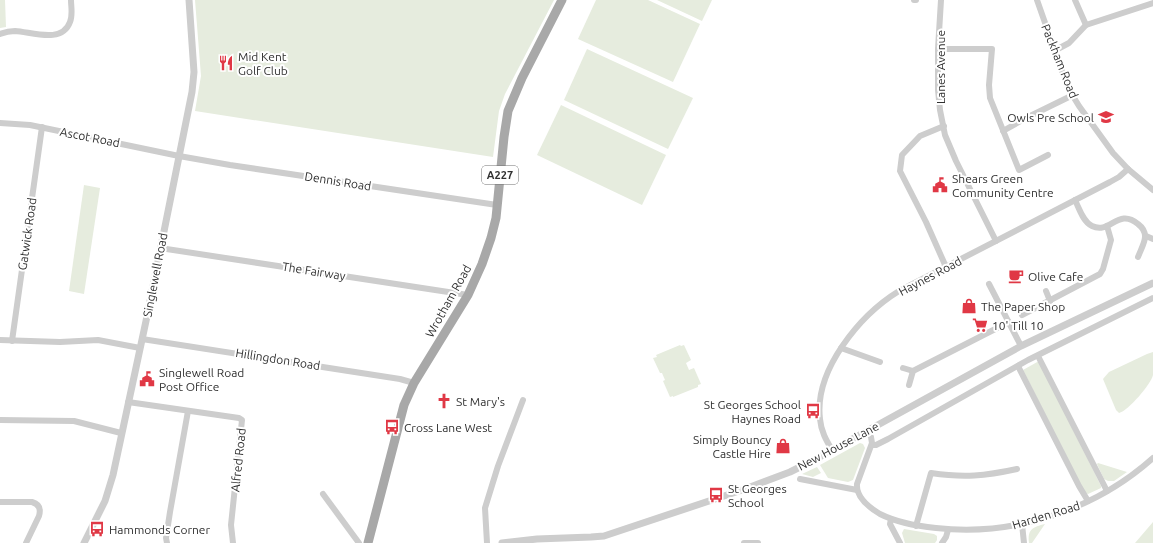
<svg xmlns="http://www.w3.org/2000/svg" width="1153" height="543" viewBox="0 0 1153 543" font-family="Ubuntu,sans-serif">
<rect width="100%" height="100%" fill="#fff"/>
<g fill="#e6ecde">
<polygon points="0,0 5,0 6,27 0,28"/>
<polygon points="195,0 554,0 505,94 499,111 493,157 195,111 201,76"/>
<polygon points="596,0 648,0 700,24 673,82 578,39"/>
<polygon points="657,0 712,0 702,21"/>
<polygon points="587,49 693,98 668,149 564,100"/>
<polygon points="561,105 666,155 642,205 537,155"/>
<polygon points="84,185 100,188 84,294 69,291"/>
<polygon points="680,345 681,346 684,345 691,360 686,363 689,370 694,368 701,384 698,385 698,387 673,397 673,396 670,397 663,381 665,380 662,373 660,373 653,358 657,357 656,355"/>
<path d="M 1153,352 C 1153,360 1153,368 1153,375 C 1151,384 1128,411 1119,413 L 1116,410 L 1103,379 L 1109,372 L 1147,354 Z"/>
<polygon points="1039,361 1101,486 1101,488 1088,494 1085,493 1023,370"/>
<polygon points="860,443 863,444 865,448 853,480 848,482 828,478 820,465"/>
<polygon points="1097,464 1098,463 1127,472 1114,481 1108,481 1104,479"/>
<polygon points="817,467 821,473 813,477 802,474"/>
<polygon points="1153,522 1153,543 1135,543"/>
<path d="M 1045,524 L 1032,543 L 1029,543 C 1027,529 1033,527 1045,524 Z"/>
<polygon points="904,529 934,534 937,536 937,540 935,543 905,543 902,533"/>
</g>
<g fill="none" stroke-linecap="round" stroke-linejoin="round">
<g stroke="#cdcdcd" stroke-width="6">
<polyline points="914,0 916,0"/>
<polyline points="941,0 938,49 938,90 940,110 945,135 956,161 996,241"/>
<polyline points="1037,0 1062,71 1068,88 1079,106 1113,153 1128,169 1153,190"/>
<polyline points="1075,0 1086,25"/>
<path d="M 0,34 C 5,32 10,31 15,31 C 32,32 62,44 70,22 C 73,15 71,7 71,0"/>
<polyline points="938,49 992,49 989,85 990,98 1019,170 1048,155"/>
<polyline points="1054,51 1069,43 1086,25 1153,3"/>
<polyline points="0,123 30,125 179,156 230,165 497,205"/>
<polyline points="944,126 920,136 902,155 900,171 926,222 946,267"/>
<polyline points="1003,131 1026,118 1073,95"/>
<path d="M 1075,200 C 1079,208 1083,222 1092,226 C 1110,235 1118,207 1138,224 C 1151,234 1143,244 1138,257"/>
<polyline points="1146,236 1153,239"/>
<polyline points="160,248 468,295"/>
<polyline points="989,284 1021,346"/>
<polyline points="1046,291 1050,301"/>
<polyline points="1022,315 1100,274 1103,269 1111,240 1107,226"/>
<polyline points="142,339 400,379 414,383"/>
<polyline points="0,340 60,342 98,340 140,348"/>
<polyline points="12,341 42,127"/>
<polyline points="841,348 880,362"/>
<polyline points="1038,356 1107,491"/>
<polyline points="1018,366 1079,486 1088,501"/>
<polyline points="903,368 913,371"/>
<polyline points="909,385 913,371 1009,322"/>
<polyline points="128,402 239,418 242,420 231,525 233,543"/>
<polyline points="0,420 74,421 121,433"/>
<path d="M 867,431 L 871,437 L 872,443 L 857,484 C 856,497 870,508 880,514 C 898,523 916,526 936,528 C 1013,537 1095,510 1153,458"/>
<polyline points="872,445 876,445 888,439 1028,360 1153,298"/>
<path d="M 832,450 C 826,440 821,431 820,419 C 814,370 860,315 899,291 L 1110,182 L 1119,177 L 1128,169"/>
<polyline points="800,479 857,490"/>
<polyline points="323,494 359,543"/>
<path d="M 0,502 L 32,502 C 39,504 41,509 39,516 L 26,543"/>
<polyline points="891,519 890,524 900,543"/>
<polyline points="1022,524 1024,543"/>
<path d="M 916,526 L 931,473 C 964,478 985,476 1017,469"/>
<polyline points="167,543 166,538 170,512 188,411"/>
<polyline points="487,543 485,508 498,466 523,400"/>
<polyline points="744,543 758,543"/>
<polyline points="942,543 946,537 948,530"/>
</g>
<g stroke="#cdcdcd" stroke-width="7">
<polyline points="84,543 105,501 113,475 146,321 192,92 194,72 189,0"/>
<polyline points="502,543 537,539 591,537 604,536 745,489 790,472 816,459 1021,346 1153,283"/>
</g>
<polyline stroke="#a8a8a8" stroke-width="9" points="368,543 404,405 414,383 468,295 482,264 491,238 496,218 504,137 508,111 522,78 562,0"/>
</g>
<defs>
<g id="restaurant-bare" transform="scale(1.2)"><path d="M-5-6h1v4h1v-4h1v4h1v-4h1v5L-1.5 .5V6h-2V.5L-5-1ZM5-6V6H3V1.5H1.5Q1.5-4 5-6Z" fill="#e03845" stroke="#fff" stroke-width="2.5" paint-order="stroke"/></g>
<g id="school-bare" transform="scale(1.2)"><path d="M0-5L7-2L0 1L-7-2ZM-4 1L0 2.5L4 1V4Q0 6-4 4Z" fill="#e03845" stroke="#fff" stroke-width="2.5" paint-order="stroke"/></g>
<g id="civic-bare" transform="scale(1.2)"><path d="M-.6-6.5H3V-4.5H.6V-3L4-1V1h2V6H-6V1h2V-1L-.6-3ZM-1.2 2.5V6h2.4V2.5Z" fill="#e03845" stroke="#fff" stroke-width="2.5" paint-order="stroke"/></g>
<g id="cafe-bare" transform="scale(1.2)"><path d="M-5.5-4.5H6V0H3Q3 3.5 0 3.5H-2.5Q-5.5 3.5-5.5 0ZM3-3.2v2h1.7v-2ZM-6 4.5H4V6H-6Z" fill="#e03845" stroke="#fff" stroke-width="2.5" paint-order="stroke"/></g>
<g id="shop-bare" transform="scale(1.2)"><path d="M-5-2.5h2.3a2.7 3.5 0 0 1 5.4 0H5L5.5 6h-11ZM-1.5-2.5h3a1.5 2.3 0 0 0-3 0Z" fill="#e03845" stroke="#fff" stroke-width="2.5" paint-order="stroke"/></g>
<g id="supermarket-bare" transform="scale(1.2)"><path d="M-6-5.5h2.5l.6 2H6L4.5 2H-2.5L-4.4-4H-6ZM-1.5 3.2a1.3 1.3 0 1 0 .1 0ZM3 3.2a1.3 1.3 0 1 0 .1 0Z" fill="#e03845" stroke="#fff" stroke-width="2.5" paint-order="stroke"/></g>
<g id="church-bare" transform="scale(1.2)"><path d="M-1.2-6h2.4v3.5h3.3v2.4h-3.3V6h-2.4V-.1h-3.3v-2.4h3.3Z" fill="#e03845" stroke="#fff" stroke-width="2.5" paint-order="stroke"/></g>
<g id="bus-bare" transform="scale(1.2)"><path d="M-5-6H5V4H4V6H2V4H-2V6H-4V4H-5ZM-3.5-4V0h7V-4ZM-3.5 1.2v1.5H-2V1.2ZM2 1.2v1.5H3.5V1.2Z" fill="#e03845" stroke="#fff" stroke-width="2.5" paint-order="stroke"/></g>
</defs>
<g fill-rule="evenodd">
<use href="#restaurant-bare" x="226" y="63"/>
<use href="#school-bare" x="1106" y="117"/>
<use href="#civic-bare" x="940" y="185"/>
<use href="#cafe-bare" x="1016" y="276"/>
<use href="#shop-bare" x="969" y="306"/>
<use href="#supermarket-bare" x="980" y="325"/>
<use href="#civic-bare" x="147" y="379"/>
<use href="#church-bare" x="444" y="401"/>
<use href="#bus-bare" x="813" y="411"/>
<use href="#bus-bare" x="392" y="427"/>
<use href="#shop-bare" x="783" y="446"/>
<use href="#bus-bare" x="716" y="495"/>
<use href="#bus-bare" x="97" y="529"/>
</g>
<g text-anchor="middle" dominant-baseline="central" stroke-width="4" stroke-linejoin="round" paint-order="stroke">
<rect fill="#fff" stroke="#6e6e6e" stroke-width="1" x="482" y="166" width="36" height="18" rx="3"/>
<g font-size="11" font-weight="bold" fill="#303030">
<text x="500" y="175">A227</text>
</g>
<g font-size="12" fill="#303030" stroke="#fff" text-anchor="start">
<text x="238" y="56">Mid Kent<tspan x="238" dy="14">Golf Club</tspan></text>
<text x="1094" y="117" text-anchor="end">Owls Pre School</text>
<text x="952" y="178">Shears Green<tspan x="952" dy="14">Community Centre</tspan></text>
<text x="1028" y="276">Olive Cafe</text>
<text x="981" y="306">The Paper Shop</text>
<text x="992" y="325">10' Till 10</text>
<text x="159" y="372">Singlewell Road<tspan x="159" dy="14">Post Office</tspan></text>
<text x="456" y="401">St Mary's</text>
<text x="801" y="404" text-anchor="end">St Georges School<tspan x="801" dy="14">Haynes Road</tspan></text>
<text x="404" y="427">Cross Lane West</text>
<text x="771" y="439" text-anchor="end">Simply Bouncy<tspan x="771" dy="14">Castle Hire</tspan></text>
<text x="728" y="488">St Georges<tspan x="728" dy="14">School</tspan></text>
<text x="109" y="529">Hammonds Corner</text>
</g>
<g font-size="12" fill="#303030" stroke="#fff">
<text transform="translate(1060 61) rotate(68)">Packham Road</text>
<text transform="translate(940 67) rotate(-90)">Lanes Avenue</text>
<text transform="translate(90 137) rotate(11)">Ascot Road</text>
<text transform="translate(338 181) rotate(9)">Dennis Road</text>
<text transform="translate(27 234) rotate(-82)">Gatwick Road</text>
<text transform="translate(314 271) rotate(9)">The Fairway</text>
<text transform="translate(155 275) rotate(-79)">Singlewell Road</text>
<text transform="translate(930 276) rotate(-28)">Haynes Road</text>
<text transform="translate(448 301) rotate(-61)">Wrotham Road</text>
<text transform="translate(278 359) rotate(9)">Hillingdon Road</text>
<text transform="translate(838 446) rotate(-28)">New House Lane</text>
<text transform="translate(238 460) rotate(-84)">Alfred Road</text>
<text transform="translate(1046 515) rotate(-17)">Harden Road</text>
</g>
</g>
</svg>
